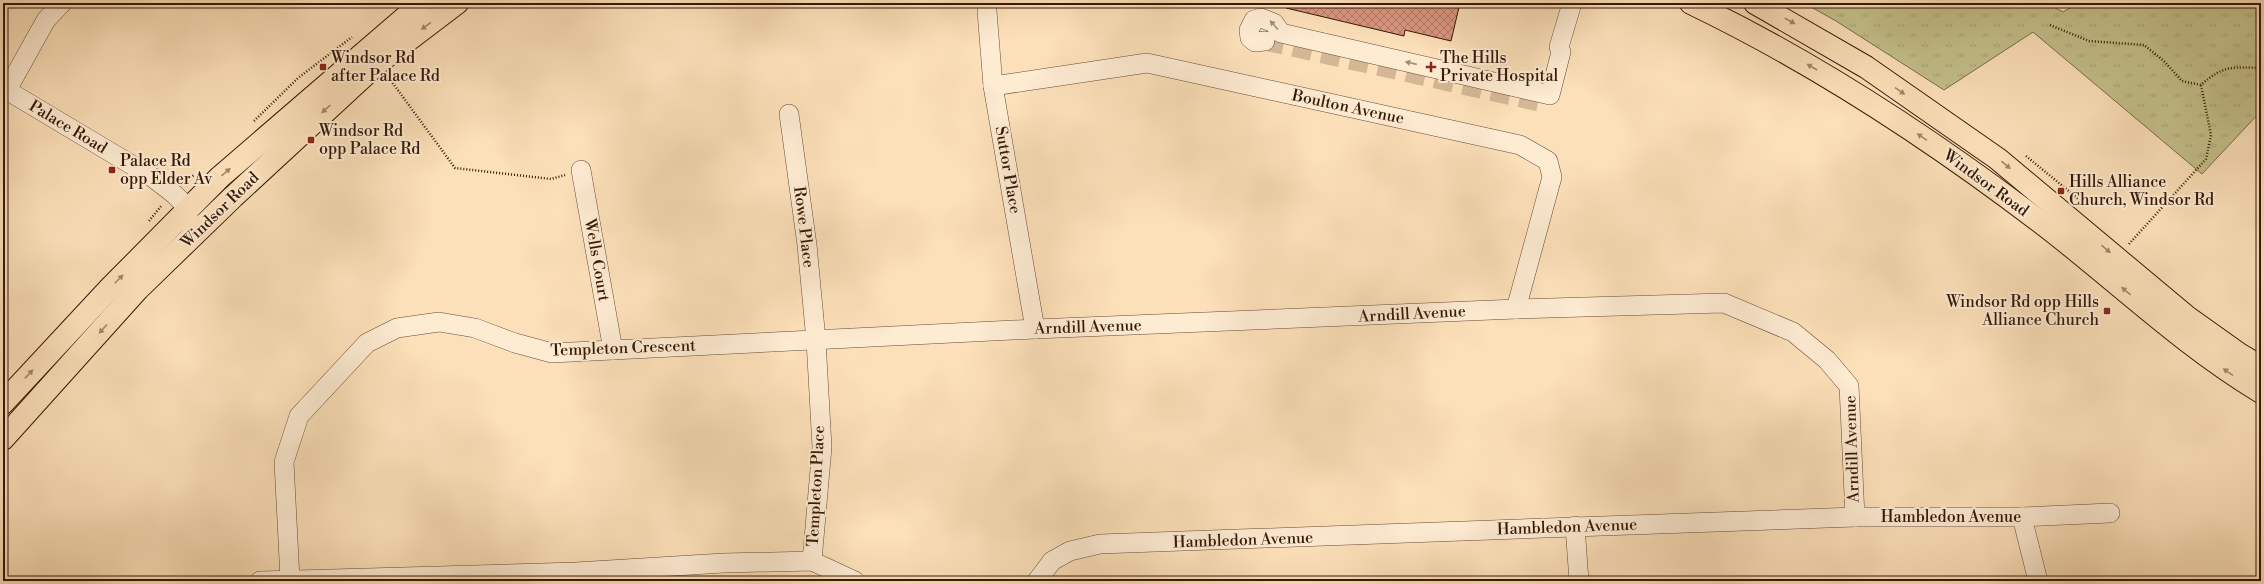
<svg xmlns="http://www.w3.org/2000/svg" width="2264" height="584" viewBox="0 0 2264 584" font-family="'Libre Bodoni',serif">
<defs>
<pattern id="park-tufts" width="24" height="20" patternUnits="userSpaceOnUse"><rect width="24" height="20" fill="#c4c18b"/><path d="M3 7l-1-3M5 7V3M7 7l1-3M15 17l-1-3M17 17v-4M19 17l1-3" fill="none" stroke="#a9a576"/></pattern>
<pattern id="building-cross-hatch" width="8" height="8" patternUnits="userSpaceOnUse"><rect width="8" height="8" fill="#da9680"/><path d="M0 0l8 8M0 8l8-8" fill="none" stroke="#b27967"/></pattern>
</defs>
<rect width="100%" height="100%" fill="#fce0b9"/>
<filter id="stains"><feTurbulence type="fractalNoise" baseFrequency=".005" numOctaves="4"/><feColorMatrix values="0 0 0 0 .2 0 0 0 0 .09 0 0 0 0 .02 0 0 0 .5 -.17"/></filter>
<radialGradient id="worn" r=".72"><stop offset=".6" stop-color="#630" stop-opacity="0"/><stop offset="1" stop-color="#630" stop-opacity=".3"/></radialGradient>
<polygon fill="url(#park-tufts)" stroke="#7d6c4a" points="1804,3 2046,3 2063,12 2078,3 2261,3 2261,111 2202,174 2033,32 1944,90 1836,21"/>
<polygon fill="url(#building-cross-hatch)" stroke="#361808" points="1286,3 1460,3 1451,41 1405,30 1404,36 1286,8"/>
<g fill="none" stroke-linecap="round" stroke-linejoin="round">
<polyline stroke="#d4b896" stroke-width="19" stroke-dasharray="19 10" stroke-linecap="butt" points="1265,41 1539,102 1542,91"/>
<g stroke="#684a34" stroke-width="20">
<g id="minor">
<polyline points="987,11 993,86 1035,329"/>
<polyline points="1265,41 1255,42 1250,38 1249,30 1254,20 1261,18 1274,23 1281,33 1550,95 1561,52 1559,47 1572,3"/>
<polyline points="993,86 1147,63 1520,145 1548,161 1552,177 1516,309"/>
<polyline points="3,88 152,177 174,194 189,209 186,223"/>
<polyline points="7,90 46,20 62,3"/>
<polyline points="789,114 807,245 816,340 822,447 812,561"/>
<polyline points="581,170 613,350"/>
<polyline points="2022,517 2038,581"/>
<polyline points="1575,526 1579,581"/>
<polyline points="290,579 284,462 299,416 367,343 397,328 439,322 475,328 515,343 552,353 1035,329 1516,309 1724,303 1793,332 1827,360 1849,386 1855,517"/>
<polyline points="260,581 576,572 724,563 812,561 855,581"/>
<polyline points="1037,581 1052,561 1070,551 1100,544 1855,517 2022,517 2110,513"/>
</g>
</g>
<g stroke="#361808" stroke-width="24">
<g id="major">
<path d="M 1691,3 C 1820,65 1939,144 2052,231 C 2121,285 2186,347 2261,392"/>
<polyline points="1755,3 1866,67 1998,159 2187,317 2239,354 2261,367"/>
<polyline points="3,403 110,288 220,177 422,3"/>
<polyline points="3,439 138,289 233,197 378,63 457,3"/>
</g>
</g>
<g stroke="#361808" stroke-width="2.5" stroke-dasharray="1 2" stroke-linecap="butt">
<polyline points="2050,25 2089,41 2144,45 2164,61 2182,81 2201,85"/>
<polyline points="389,78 455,168 551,179 565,175"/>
<polyline points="254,121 298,78 352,37"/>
<polyline points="2026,156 2087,206"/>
<polyline points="185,181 194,175"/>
<polyline points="149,221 162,205"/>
<path d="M 2129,244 L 2206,159 L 2211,135 L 2201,85 C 2223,65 2233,67 2261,68"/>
</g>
<use href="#minor" stroke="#fdebd2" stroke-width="19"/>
<use href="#major" stroke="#fce0b9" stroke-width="22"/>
</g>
<defs><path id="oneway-solid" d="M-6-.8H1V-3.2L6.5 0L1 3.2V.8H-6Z"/></defs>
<g fill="#a38669">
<use href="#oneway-solid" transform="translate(1790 21) rotate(29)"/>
<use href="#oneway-solid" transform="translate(426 26) rotate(144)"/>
<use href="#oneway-solid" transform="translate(1812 67) rotate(-150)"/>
<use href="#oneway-solid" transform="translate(1900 91) rotate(35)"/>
<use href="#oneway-solid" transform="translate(326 109) rotate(138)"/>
<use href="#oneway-solid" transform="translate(1922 137) rotate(-146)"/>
<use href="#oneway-solid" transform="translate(2006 165) rotate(40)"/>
<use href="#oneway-solid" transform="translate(226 172) rotate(-41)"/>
<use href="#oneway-solid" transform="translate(2106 249) rotate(40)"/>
<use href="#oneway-solid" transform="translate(119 279) rotate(-45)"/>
<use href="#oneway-solid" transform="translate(2126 291) rotate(-140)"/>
<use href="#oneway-solid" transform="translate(103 329) rotate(132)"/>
<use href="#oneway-solid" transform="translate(2228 372) rotate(-145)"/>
<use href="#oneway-solid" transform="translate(29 374) rotate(-47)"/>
</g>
<g fill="#a38c77">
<use href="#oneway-solid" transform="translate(1274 25) rotate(-131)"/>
<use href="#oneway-solid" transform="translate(1411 63) rotate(-167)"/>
</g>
<g fill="#8f2418" stroke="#fdebd2" stroke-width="1.5">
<rect x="319" y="63" width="8" height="8" rx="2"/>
<path d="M1429 61h4v4h4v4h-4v4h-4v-4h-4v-4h4z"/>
<rect x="307" y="136" width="8" height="8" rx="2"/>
<rect x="108" y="166" width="8" height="8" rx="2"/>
<rect x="2057" y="187" width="8" height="8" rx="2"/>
<rect x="2103" y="307" width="8" height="8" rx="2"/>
</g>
<g text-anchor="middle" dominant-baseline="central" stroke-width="4" stroke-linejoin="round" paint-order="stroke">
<g font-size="16" fill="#361808" stroke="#fdebd2" text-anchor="start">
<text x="331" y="58">Windsor Rd<tspan x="331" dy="18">after Palace Rd</tspan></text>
<text x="1440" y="58">The Hills<tspan x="1440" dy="18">Private Hospital</tspan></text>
<text x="319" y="131">Windsor Rd<tspan x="319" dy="18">opp Palace Rd</tspan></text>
<text x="120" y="161">Palace Rd<tspan x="120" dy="18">opp Elder Av</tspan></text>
<text x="2069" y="182">Hills Alliance<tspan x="2069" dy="18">Church, Windsor Rd</tspan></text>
<text x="2099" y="302" text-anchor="end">Windsor Rd opp Hills<tspan x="2099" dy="18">Alliance Church</tspan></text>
</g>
<g font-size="16" fill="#361808" stroke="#fdebd2">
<text transform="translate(1348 107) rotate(12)">Boulton Avenue</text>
<text transform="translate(68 127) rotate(31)">Palace Road</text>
<text transform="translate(1008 170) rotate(80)">Suttor Place</text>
<text transform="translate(1986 183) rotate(36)">Windsor Road</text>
<text transform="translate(220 210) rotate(-44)">Windsor Road</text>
<text transform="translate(804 227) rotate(83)">Rowe Place</text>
<text transform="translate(597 260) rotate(80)">Wells Court</text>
<text transform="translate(1412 314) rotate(-3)">Arndill Avenue</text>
<text transform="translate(1088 327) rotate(-2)">Arndill Avenue</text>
<text transform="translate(623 348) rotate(-2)">Templeton Crescent</text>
<text transform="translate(1852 449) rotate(-92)">Arndill Avenue</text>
<text transform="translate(816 486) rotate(-87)">Templeton Place</text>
<text x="1951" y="517">Hambledon Avenue</text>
<text transform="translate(1567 527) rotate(-2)">Hambledon Avenue</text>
<text transform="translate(1243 540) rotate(-2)">Hambledon Avenue</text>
</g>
</g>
<rect width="2264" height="584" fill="none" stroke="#fce0b9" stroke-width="16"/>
<rect x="4" y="4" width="2256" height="576" fill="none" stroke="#361808" stroke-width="2"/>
<rect x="8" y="8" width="2248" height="568" fill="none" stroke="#361808"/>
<rect width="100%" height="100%" filter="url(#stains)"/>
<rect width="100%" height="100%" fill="url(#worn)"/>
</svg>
